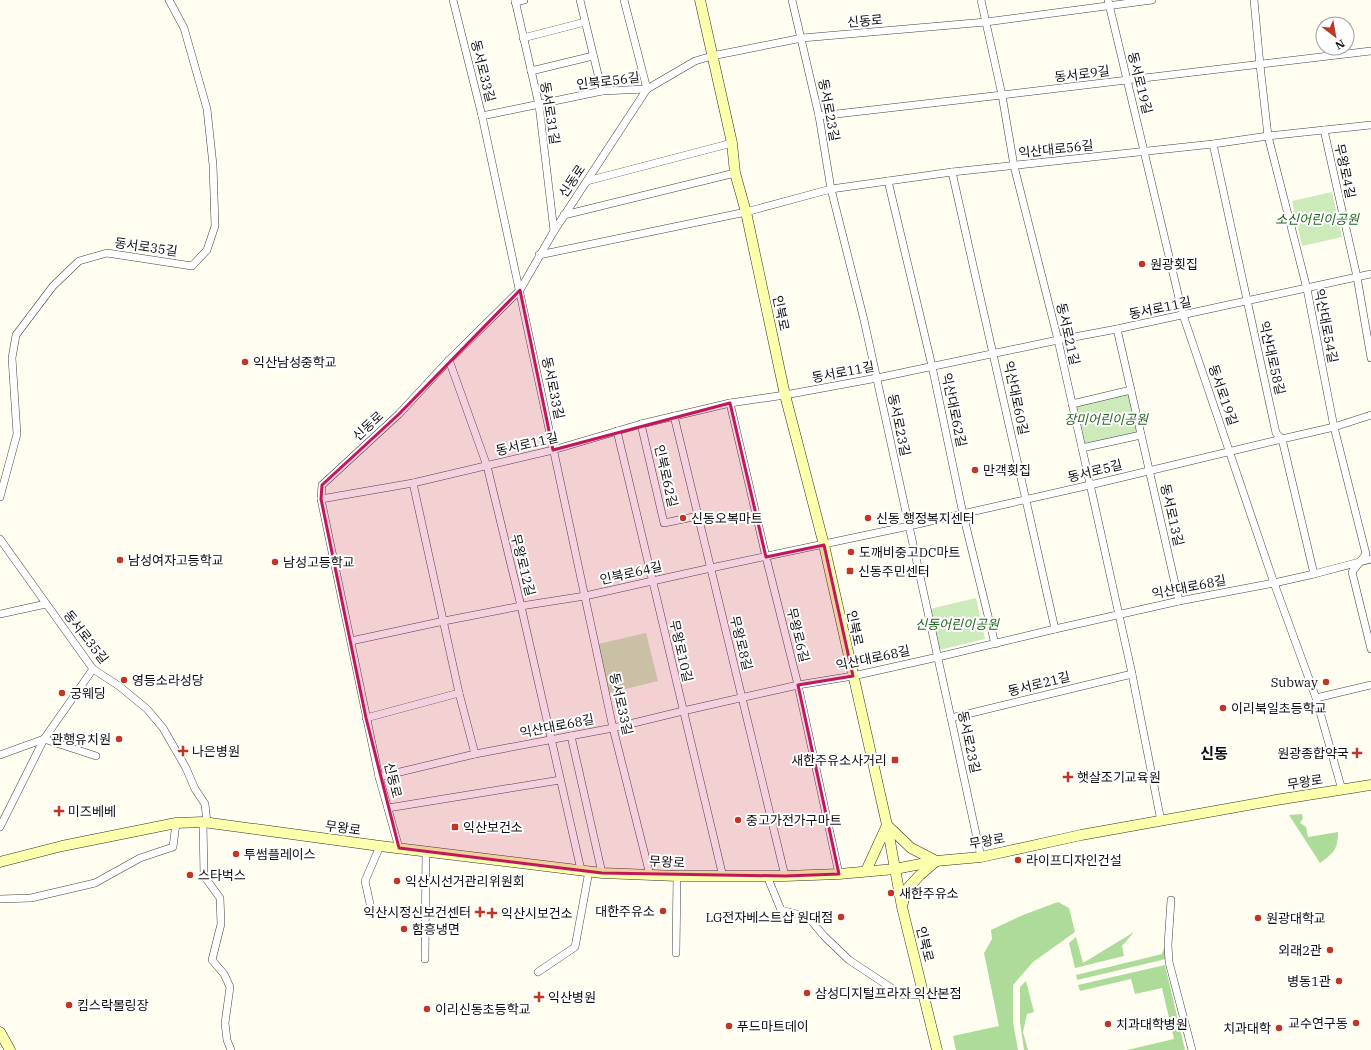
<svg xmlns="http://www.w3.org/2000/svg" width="1371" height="1050" viewBox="0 0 1371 1050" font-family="'IBM Plex Serif','Noto Sans KR',serif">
<rect width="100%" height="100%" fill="#fffef1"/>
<g fill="#cceaba">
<polygon points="1332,192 1342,237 1302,246 1292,201"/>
<polygon points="1129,393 1138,433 1083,446 1074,406"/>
<polygon points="976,598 985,639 939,650 930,609"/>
<polygon points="646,633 658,681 609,693 598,644"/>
</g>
<g fill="#addb99">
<path d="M 1302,814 L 1303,818 L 1300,823 L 1306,827 L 1308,837 L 1338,832 C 1338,849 1334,853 1320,863 L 1289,815 Z"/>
<polygon points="1058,902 1069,908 1075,932 1033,962 1013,985 1013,1022 1018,1050 956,1050 953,1036 999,1026 984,953 992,939 991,930 1023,915"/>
<polygon points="1134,932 1122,946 1124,956 1075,968 1069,943 1076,937 1083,963"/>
<polygon points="1164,948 1167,948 1166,959 1077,980 1076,975 1162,954"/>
<polygon points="1165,965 1185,1050 1127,1050 1174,1039 1162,988 1135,994 1131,979 1080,991 1078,985"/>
<polygon points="1026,981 1034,1012 1027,1014 1023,1032 1028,1050 1024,1050 1020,1022 1020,987"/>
</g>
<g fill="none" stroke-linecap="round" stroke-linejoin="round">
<g stroke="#424242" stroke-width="8">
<g id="street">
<polyline points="453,0 482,116 613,728 650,875"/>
<polyline points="515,0 539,105 554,231"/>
<polyline points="580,0 602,91"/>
<polyline points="792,0 819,116 831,189 864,320 951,718 981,857"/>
<polyline points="981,0 1002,95 1014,166 1058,340 1082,448 1131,669 1161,821"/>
<polyline points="1108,0 1183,315 1274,583 1316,698 1342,790"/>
<polyline points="1254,0 1260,65 1268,136 1307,289 1334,427 1366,554 1352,572 1371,649"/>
<polyline points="515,2 524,0"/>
<polyline points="523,38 585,22"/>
<polyline points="531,71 593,56"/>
<polyline points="482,116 602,91 647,89 624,0"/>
<polyline points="819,116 1002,95 1371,51"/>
<polyline points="1324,130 1357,277 1371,358"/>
<polyline points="1213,144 1276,433 1282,439 1314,574"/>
<polyline points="952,172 1055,629"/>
<polyline points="587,181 732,143"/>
<polyline points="888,181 932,366 963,514 995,644"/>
<polyline points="564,215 735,173"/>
<polyline points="539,255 746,212 831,189 952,172 1213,144 1268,136 1371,125"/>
<polyline points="1117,329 1179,601"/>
<polyline points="449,360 487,466 521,606 581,870"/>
<polyline points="730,403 766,557 798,685 839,874"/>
<polyline points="1072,404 1131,390"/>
<polyline points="674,416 785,876"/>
<polyline points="641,424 664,523 698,516"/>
<polyline points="617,431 723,877"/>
<polyline points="1082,448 1141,435"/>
<polyline points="413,483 459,693 475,754"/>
<polyline points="0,497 17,434 12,358 16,335 53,286 79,261 107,253 192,266 207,250 215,226 213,165 207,109 184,28 169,0"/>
<polyline points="321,499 413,483 553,450 641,424 730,403 785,395 877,378 1058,340 1117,329 1371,274"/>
<polyline points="0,539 93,669 119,686 147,709 163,728 186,768 195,789 205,804 207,823"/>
<polyline points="0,614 46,604"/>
<polyline points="351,641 444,621 521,606 585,596 711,568 909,526 1090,485 1282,439 1334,427 1371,415"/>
<polyline points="1316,698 1371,685"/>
<polyline points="366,718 459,693"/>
<polyline points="951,718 1132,674"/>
<polyline points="571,736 602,873"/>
<polyline points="0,755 44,739 96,756"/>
<polyline points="379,777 475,754 613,728 683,711 798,685 853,676 938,657 1055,629 1179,601 1274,583 1314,574 1371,559"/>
<polyline points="388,808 560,780"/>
<polyline points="203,822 204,876 220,898 221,924 212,960 224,974 230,987 225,1023 227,1040 231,1050"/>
<polyline points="0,827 44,739 93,669"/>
<polyline points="399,848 379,777 321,499 322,485 399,414 449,360 520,290 554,231 647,89 695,61 712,56 802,38 986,22 1152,0"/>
<polyline points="767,876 781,910 808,917 824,936 849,960 902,995 924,995"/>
<polyline points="0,899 31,898 95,883 140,858 173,847 176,823"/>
<polyline points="1171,900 1168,945 1169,962 1192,1050"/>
<polyline points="372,913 365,881 380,846"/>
<polyline points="676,953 677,876"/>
<polyline points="425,959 426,851"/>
<polyline points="538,972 575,947 589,871"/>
</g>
</g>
<g stroke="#313131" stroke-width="11">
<g id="secondary">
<polyline points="700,0 732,143 735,173 746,212 785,395 824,545 887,825 902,907 937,1050"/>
<polyline points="887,825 911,848 936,861"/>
<polyline points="0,862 62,846 176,823 203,822 380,846 602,873 677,876 785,876 839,874 895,869 936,861 981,857 1081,835 1276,800 1371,785"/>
<polyline points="866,871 887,825"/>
<polyline points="903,903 905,891 920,875 935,862"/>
<polyline points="0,1032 10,1050"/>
</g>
</g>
<use href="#street" stroke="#fff" stroke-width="7"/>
<use href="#secondary" stroke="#fcffac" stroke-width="10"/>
</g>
<path fill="#c2185b" fill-opacity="0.2" stroke="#c2185b" stroke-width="3" stroke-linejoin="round" d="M 520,290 L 553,450 L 730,403 L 766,557 L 824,545 L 853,676 L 798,685 L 839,874 L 785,876 L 602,873 L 399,848 L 366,718 L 321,499 L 322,485 L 399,414 Z"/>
<g fill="#c13525" stroke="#fff" stroke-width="1.5">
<circle cx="1142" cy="264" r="4"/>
<circle cx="245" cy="362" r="4"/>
<circle cx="975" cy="470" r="4"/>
<circle cx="683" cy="518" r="4"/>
<circle cx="868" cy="518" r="4"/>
<circle cx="851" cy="552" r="4"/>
<circle cx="120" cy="560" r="4"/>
<circle cx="275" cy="562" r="4"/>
<rect x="846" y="567" width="8" height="8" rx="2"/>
<circle cx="124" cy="680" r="4"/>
<circle cx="1326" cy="682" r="4"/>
<circle cx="62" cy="693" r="4"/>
<circle cx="1223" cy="708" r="4"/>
<circle cx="119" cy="739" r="4"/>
<path d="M181 745h4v4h4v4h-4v4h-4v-4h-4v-4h4z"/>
<path d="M1355 747h4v4h4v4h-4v4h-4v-4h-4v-4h4z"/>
<rect x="891" y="756" width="8" height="8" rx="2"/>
<path d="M1066 771h4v4h4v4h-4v4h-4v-4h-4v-4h4z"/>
<path d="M57 805h4v4h4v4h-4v4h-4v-4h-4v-4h4z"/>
<circle cx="738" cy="820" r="4"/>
<rect x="451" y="823" width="8" height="8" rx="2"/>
<circle cx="236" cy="854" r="4"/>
<circle cx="1018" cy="860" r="4"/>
<circle cx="190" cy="875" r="4"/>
<circle cx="397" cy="881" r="4"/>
<circle cx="891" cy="893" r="4"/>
<circle cx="663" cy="911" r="4"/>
<path d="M478 906h4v4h4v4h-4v4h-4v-4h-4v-4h4z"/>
<path d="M490 907h4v4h4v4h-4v4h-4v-4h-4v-4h4z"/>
<circle cx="841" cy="917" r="4"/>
<circle cx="1258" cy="918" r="4"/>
<circle cx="404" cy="929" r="4"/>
<circle cx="1330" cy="950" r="4"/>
<circle cx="1339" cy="981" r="4"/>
<circle cx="807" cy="993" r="4"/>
<path d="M537 991h4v4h4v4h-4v4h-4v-4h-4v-4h4z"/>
<circle cx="69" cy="1005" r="4"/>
<circle cx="427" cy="1009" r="4"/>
<circle cx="1356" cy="1023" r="4"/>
<circle cx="1108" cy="1024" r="4"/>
<circle cx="729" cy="1026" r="4"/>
<circle cx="1279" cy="1028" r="4"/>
</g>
<g text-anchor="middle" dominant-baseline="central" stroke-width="4" stroke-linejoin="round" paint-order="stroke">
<g font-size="13" fill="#0f0f0f" stroke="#fff">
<text transform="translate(865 21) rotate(-5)">신동로</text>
<text transform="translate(483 71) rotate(76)">동서로33길</text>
<text transform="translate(1082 74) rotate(-7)">동서로9길</text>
<text transform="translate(608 81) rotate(-7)">인북로56길</text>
<text transform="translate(1140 83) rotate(76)">동서로19길</text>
<text transform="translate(829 110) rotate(79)">동서로23길</text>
<text transform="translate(550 113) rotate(81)">동서로31길</text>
<text transform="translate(1056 149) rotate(-6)">익산대로56길</text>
<text transform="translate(1345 171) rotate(78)">무왕로4길</text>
<text transform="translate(572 181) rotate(-56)">신동로</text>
<text transform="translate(146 247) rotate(8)">동서로35길</text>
<text transform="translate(1160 308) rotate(-12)">동서로11길</text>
<text transform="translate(781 313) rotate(78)">인북로</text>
<text transform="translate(1326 326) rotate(79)">익산대로54길</text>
<text transform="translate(1068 334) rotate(77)">동서로21길</text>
<text transform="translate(1272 358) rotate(77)">익산대로58길</text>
<text transform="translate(843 372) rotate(-11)">동서로11길</text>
<text transform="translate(553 388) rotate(78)">동서로33길</text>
<text transform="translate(1223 395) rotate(71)">동서로19길</text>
<text transform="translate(1016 398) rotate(78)">익산대로60길</text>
<text transform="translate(954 410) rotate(78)">익산대로62길</text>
<text transform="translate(899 425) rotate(78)">동서로23길</text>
<text transform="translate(368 426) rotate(-43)">신동로</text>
<text transform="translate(527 444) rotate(-13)">동서로11길</text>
<text transform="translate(1095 471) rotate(-14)">동서로5길</text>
<text transform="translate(666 476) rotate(77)">인북로62길</text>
<text transform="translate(1172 515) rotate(77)">동서로13길</text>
<text transform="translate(523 565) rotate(76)">무왕로12길</text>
<text transform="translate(631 573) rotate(-13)">인북로64길</text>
<text transform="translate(1189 587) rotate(-11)">익산대로68길</text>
<text transform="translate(855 628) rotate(78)">인북로</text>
<text transform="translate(798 635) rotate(76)">무왕로6길</text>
<text transform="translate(86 637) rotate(52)">동서로35길</text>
<text transform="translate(741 643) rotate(76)">무왕로8길</text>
<text transform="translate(681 651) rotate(77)">무왕로10길</text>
<text transform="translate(873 658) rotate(-12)">익산대로68길</text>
<text transform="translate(1039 684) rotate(-14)">동서로21길</text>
<text transform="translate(621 704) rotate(77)">동서로33길</text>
<text transform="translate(557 726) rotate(-11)">익산대로68길</text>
<text transform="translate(969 742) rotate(78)">동서로23길</text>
<text transform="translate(393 780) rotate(76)">신동로</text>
<text transform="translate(1305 782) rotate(-9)">무왕로</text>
<text transform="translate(343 828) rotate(8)">무왕로</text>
<text transform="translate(987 841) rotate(-10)">무왕로</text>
<text transform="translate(667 862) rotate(3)">무왕로</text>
<text transform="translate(925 944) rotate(76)">인북로</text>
</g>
<g font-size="13" font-style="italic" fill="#22681e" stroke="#fff">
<text x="1317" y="219">소신어린이공원</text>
<text x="1106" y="419">장미어린이공원</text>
<text x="957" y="624">신동어린이공원</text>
</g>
<g font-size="13" fill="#0f0f0f" stroke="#fff" text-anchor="start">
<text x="1150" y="264">원광횟집</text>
<text x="253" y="362">익산남성중학교</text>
<text x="983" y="470">만객횟집</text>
<text x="691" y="518">신동오복마트</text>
<text x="876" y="518">신동 행정복지센터</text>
<text x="859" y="552">도깨비중고DC마트</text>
<text x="128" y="560">남성여자고등학교</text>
<text x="283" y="562">남성고등학교</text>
<text x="858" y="571">신동주민센터</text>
<text x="132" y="680">영등소라성당</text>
<text x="1318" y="682" text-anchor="end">Subway</text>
<text x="70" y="693">궁웨딩</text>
<text x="1231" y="708">이리북일초등학교</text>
<text x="111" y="739" text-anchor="end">관행유치원</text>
<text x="192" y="751">나은병원</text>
<text x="1349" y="753" text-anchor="end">원광종합약국</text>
<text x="887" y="760" text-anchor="end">새한주유소사거리</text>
<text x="1077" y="777">햇살조기교육원</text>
<text x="68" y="811">미즈베베</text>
<text x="746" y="820">중고가전가구마트</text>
<text x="463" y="827">익산보건소</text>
<text x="244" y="854">투썸플레이스</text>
<text x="1026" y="860">라이프디자인건설</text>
<text x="198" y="875">스타벅스</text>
<text x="405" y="881">익산시선거관리위원회</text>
<text x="899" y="893">새한주유소</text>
<text x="655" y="911" text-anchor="end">대한주유소</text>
<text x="471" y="912" text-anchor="end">익산시정신보건센터</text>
<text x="501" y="913">익산시보건소</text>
<text x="833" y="917" text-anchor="end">LG전자베스트샵 원대점</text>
<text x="1266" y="918">원광대학교</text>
<text x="412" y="929">함흥냉면</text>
<text x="1322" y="950" text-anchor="end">외래2관</text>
<text x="1331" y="981" text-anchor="end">병동1관</text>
<text x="815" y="993">삼성디지털프라자 익산본점</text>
<text x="548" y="997">익산병원</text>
<text x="77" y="1005">킴스락볼링장</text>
<text x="435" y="1009">이리신동초등학교</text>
<text x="1348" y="1023" text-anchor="end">교수연구동</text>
<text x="1116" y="1024">치과대학병원</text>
<text x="737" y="1026">푸드마트데이</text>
<text x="1271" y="1028" text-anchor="end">치과대학</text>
</g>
<g font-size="15" font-weight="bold" fill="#0f0f0f" stroke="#fff">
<text x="1214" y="753">신동</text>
</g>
</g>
<g transform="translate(1335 36) rotate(149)"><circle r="19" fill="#ffffff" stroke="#9f9f9f"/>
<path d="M0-3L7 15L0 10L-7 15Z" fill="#c13525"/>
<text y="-6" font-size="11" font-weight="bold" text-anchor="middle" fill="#0f0f0f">N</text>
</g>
</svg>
